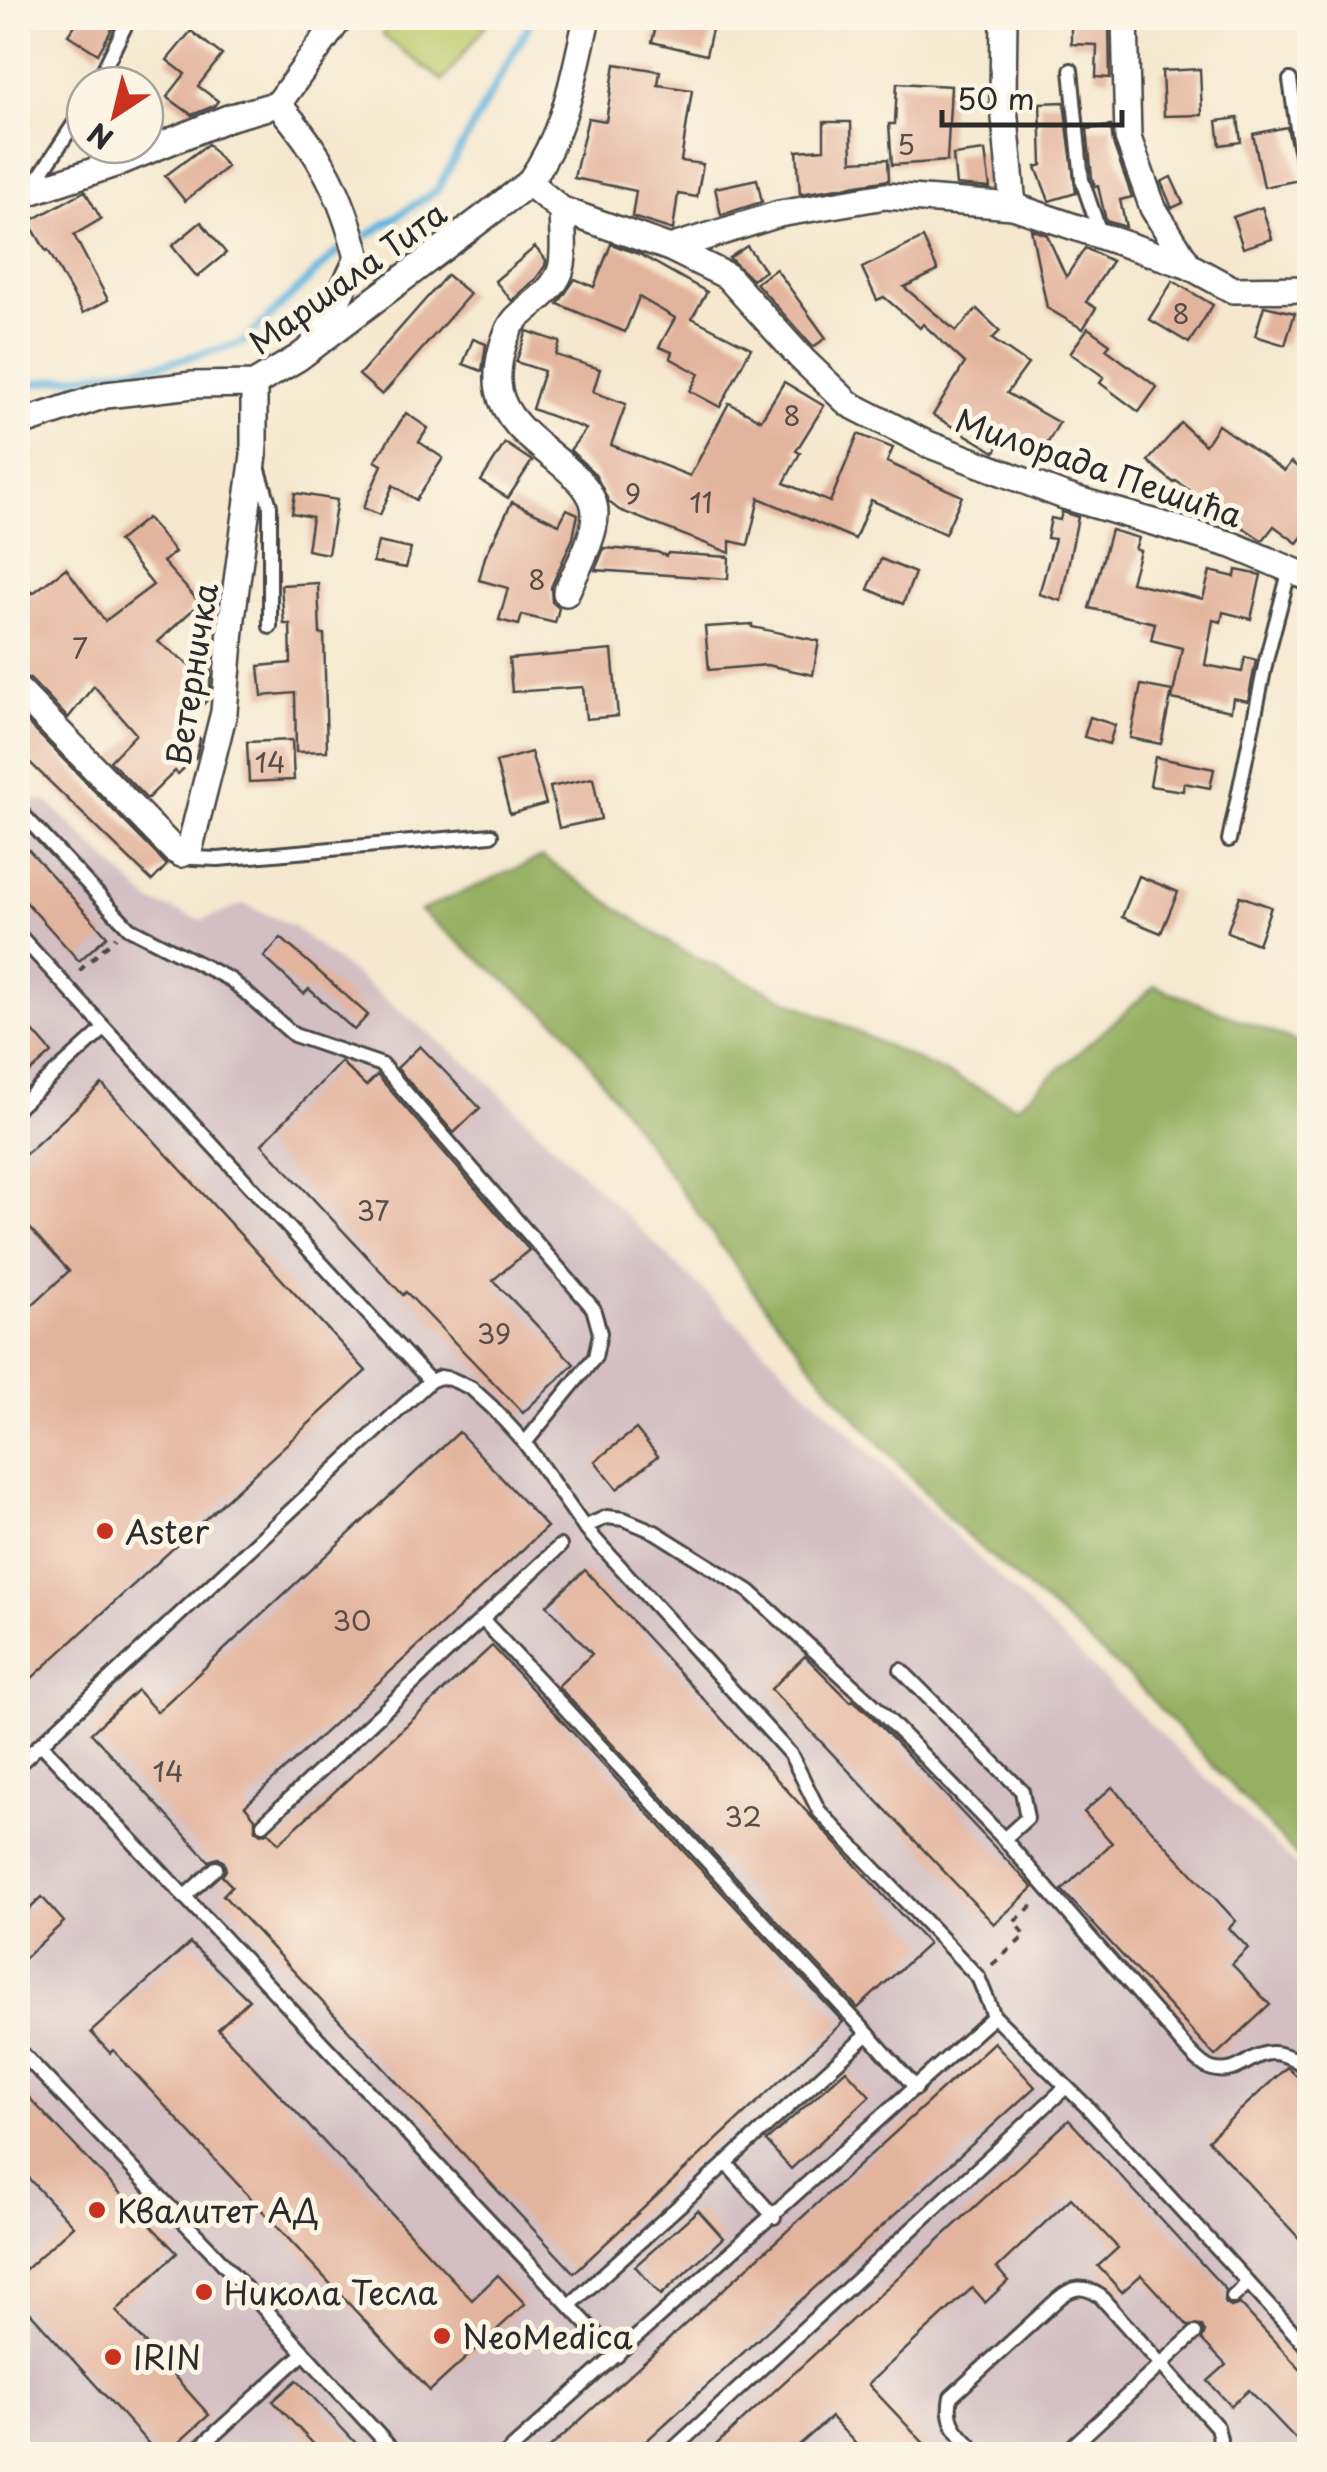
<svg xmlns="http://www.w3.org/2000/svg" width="1327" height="2472" viewBox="0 0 1327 2472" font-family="'Playpen Sans',sans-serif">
<rect width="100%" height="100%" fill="#fcf5e5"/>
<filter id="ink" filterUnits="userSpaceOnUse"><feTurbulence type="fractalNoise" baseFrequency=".01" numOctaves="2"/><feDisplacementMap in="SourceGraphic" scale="20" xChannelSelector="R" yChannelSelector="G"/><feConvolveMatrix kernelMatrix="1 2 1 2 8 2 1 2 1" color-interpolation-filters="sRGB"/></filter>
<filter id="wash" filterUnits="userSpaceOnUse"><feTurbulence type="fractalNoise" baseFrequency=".0048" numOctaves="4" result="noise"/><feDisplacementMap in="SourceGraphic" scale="40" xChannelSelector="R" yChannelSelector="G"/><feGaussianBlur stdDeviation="2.25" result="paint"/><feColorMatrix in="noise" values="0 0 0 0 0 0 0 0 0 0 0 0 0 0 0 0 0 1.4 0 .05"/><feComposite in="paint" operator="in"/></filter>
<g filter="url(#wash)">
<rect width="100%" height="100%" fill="#f5e8cf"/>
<polygon fill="#d2bec3" points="18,790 26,799 48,802 151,902 202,920 244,904 291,925 478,1072 1309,1878 1309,2454 18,2454"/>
<polygon fill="#bccc6f" stroke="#747c4d" stroke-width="2.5" points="395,18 491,18 443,81 382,35"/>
<polygon fill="#95b062" stroke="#606e46" stroke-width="2.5" points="542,857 682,951 1017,1106 1155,986 1309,1047 1309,1869 1133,1680 956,1526 838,1398 755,1293 564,1028 420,911"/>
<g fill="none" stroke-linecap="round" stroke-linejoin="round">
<g stroke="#63b4de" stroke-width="8">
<polyline points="368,235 437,190 533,18"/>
<polyline points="18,391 36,383 167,363 242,343 338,251"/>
</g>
</g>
<g id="blocks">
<g fill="#e3b49d">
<polygon points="80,18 118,18 98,54 68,35"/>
<polygon points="658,18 679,18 713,25 706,55 652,42"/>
<polygon points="1071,18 1109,18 1110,78 1096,77 1097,45 1071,44"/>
<polygon points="191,31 222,55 198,86 218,101 214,106 192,115 167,97 185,74 167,60"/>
<polygon points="615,64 660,71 658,85 692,90 681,161 703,164 697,197 678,194 673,230 632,217 636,191 574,178 588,118 606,121"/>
<polygon points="1200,69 1202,115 1164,116 1162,71"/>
<polygon points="897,83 951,86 947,161 892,165 889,124 895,124"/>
<polygon points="1064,102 1076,193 1049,201 1036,167 1042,165 1040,103"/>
<polygon points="1238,118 1241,142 1220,145 1217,121"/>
<polygon points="824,122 851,122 852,161 888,159 889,180 800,194 797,151 824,149"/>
<polygon points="1111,126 1113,143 1132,197 1120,200 1126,227 1106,221 1098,186 1095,187 1092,178 1087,129"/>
<polygon points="1287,127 1299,180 1264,187 1253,134"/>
<polygon points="208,144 227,167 185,201 165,176"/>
<polygon points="985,151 990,188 956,185 953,155"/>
<polygon points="1171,177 1183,203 1172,208 1161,182"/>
<polygon points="757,179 762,202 721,215 715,188"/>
<polygon points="85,191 101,219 74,235 108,300 83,313 48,250 46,251 29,222"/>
<polygon points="1262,207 1272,239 1243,248 1233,217"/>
<polygon points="201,222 226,253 197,277 172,246"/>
<polygon points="1031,229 1047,235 1066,277 1085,248 1112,261 1086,302 1096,308 1083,329 1047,308"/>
<polygon points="923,238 938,271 904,287 956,331 977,309 1000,331 992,339 1028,364 1007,393 1059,423 1038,460 1002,439 995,452 933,415 965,363 923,324 920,328 884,297 877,300 862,268"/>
<polygon points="611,244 641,255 707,292 692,318 751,348 720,407 690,391 699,374 670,358 672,352 659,347 675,318 639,297 625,332 558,304 575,279 594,287"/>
<polygon points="747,246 765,271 752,280 729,258"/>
<polygon points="535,247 546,260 545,266 535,280 512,301 495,281"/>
<polygon points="776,269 826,338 813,347 756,283"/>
<polygon points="447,275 470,294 382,395 359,375"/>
<polygon points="1173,281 1213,305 1189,343 1149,319"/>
<polygon points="1264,306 1295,313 1285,345 1255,336"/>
<polygon points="1088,328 1110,344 1106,349 1157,387 1139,412 1100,383 1104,377 1070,353"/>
<polygon points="527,331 560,342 556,355 600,369 593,392 626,404 611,445 690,476 729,403 761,420 784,382 824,406 796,451 800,453 784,483 830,502 858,434 893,448 887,462 962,496 945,534 871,500 855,539 759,498 748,545 730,541 730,553 619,510 609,502 595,474 570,450 586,429 532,409 544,371 516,362"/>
<polygon points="473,339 486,344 482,371 463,364"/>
<polygon points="406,413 428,428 419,442 443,458 416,500 393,485 380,515 363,508 382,465 375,461"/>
<polygon points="1181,423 1205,445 1218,425 1284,471 1291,462 1310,477 1310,527 1297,543 1274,526 1263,540 1260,539 1176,481 1174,483 1148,461"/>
<polygon points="505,443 532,461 508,498 481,481"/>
<polygon points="295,493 337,500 328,554 307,550 312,517 292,513"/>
<polygon points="512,502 559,524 567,509 578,514 573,538 551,587 552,602 559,608 555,623 522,615 519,625 499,620 508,588 479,580 485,557"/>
<polygon points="1062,512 1078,517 1061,601 1039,594 1055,539 1047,538 1051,518 1060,520"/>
<polygon points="147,518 175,552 163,562 200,603 158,642 190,665 196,658 211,671 209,698 185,724 200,739 196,757 178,774 175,771 147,799 110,761 136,734 94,686 68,718 30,679 18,674 18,602 29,589 33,593 66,568 105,621 153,585 118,541"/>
<polygon points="1111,530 1139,538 1135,549 1140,551 1131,582 1203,599 1210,571 1235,577 1236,570 1261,575 1251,619 1223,612 1221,622 1213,620 1205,665 1242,672 1245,657 1256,660 1248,701 1233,698 1231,711 1172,699 1182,648 1151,640 1155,623 1089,608"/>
<polygon points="378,542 411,549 406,568 373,562"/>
<polygon points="604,548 657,552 666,556 668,553 729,557 728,579 595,570"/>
<polygon points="881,559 915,573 903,604 868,589"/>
<polygon points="318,583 320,634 324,634 327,751 296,752 295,693 262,696 259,666 291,663 290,624 284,624 281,585"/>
<polygon points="752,624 752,627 819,641 813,675 767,665 709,670 705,627"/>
<polygon points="612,650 618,716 586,719 583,687 512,692 509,659"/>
<polygon points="1141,685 1172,691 1161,744 1130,738"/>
<polygon points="18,713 167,865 152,881 18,751"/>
<polygon points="1090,717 1115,725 1109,744 1084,737"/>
<polygon points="292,740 294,780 249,782 247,742"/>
<polygon points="531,752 546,804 510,814 496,762"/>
<polygon points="1155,757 1214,769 1210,788 1184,783 1183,791 1150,786"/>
<polygon points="593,778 601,819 559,828 550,787"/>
<polygon points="18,838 107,936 79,961 18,893"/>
<polygon points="1139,876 1178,892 1161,933 1122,917"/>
<polygon points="1240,896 1271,907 1258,944 1227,932"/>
<polygon points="281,938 368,1015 354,1030 309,989 304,994 264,957"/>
<polygon points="18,1014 52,1053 18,1083"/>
<polygon points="420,1046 480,1108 454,1133 397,1068"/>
<polygon points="341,1062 366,1086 377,1075 529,1250 493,1280 574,1364 523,1413 406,1292 403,1295 262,1144"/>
<polygon points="102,1084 366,1371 18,1691 18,1318 69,1271 18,1215 18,1161"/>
<polygon points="636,1429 658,1456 617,1489 595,1461"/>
<polygon points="459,1432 547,1527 245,1806 255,1818 255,1830 261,1834 269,1832 279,1843 492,1646 843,2022 574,2273 223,1895 232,1886 222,1876 226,1870 224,1862 218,1858 209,1861 91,1733 137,1690 157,1712"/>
<polygon points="585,1570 928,1944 858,2008 558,1686 592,1654 547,1605"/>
<polygon points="805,1656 851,1702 853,1700 869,1714 1033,1888 994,1924 771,1689"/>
<polygon points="1112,1787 1236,1921 1229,1928 1248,1948 1232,1964 1270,2005 1215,2056 1062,1890 1112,1843 1084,1812"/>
<polygon points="42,1897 64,1922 18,1964 18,1920"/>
<polygon points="190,1943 249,2000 218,2029 472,2300 498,2275 525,2304 430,2391 113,2050 110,2053 91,2032"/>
<polygon points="994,2042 1035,2087 632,2454 543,2454"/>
<polygon points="1287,2067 1310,2088 1310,2250 1208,2140"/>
<polygon points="846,2070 870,2096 791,2169 766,2141"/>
<polygon points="18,2086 177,2253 116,2311 209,2415 166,2454 158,2454 18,2299 18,2276 73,2226 18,2167"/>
<polygon points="1069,2120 1226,2290 1225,2303 1231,2307 1240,2304 1310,2380 1310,2454 1249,2390 1231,2406 1208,2381 1226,2365 1202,2340 1205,2332 1202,2326 1188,2326 1141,2275 1122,2292 1098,2266 1118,2248 1071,2198 997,2268 1008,2281 985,2303 972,2288 868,2384 934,2454 865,2454 831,2417 789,2454 706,2454"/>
<polygon points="698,2210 723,2238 661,2295 635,2266"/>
<polygon points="297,2380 366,2454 323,2454 273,2401"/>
</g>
</g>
</g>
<g filter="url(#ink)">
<use href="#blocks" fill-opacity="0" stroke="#494744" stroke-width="2.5"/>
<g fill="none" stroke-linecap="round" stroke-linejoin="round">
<g stroke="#494744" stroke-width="18">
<g id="service">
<polyline points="1071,70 1082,180 1100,233"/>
<polyline points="1290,80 1299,142 1310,184"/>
<polyline points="96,85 129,18"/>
<polyline points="31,189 85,107"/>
<polyline points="258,467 270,506 270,627"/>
<polyline points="18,809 129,928 231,980 294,1035 382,1065 593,1308 600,1333 595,1357 525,1443"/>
<polyline points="1229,840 1267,656 1290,569"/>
<polyline points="186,854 193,858 218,859 491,835"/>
<polyline points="18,934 430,1381"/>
<polyline points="18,1107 104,1029"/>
<path d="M 584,1527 L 607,1517 L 624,1519 L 655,1532 L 749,1591 L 876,1707 L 1004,1839 L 1187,2049 C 1194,2056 1202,2066 1212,2069 C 1251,2080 1255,2027 1310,2070"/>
<polyline points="482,1619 868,2034"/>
<polyline points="901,1670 1022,1791 1027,1818 1004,1839"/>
<polyline points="41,1744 617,2356"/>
<polyline points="18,1765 430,1381 440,1377 451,1379 471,1388 492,1407 525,1443 584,1527 791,1755 819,1811 978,1977 994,2016 1086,2106 1310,2350"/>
<polyline points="263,1824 560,1546"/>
<polyline points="184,1897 216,1868"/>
<polyline points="18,2049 209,2248 396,2454"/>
<polyline points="726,2163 774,2217"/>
<polyline points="1233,2297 1248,2283"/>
<polyline points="570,2305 868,2034 916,2088"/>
<polyline points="196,2451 304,2353"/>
<polyline points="506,2454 994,2016"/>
<polyline points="668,2454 1066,2087"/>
<path d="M 979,2454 C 960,2435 945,2425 951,2397 L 1058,2299 C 1073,2286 1084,2285 1100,2296 L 1217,2427 L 1220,2439 L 1217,2454"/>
<polyline points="1064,2454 1195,2333"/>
</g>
</g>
<g stroke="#494744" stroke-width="30">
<g id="minor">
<polyline points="1004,18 1003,96 1013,206"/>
<polyline points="1125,18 1128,138 1153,208 1189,266"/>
<path d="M 278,104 C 321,153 342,195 358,258 L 330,315 L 315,335"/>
<polyline points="529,183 562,210 670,248 727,276 802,359 849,404 925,443 1064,496 1232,545 1310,578"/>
<polyline points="18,196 115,164 228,118 278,104 340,18"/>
<path d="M 562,210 C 562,228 566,256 560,272 C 553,291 532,304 518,317 C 503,331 495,370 499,390 C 508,443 596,469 595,514 C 595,539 576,570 566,593"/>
<polyline points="670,248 779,214 885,196 1013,206 1189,266 1233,290 1310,289"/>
<path d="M 18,424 L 106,395 L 193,385 L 254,384 L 298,358 L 529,183 C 566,130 573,79 587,18"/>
<polyline points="18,690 174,850 181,854 189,851 224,712 232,618 254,455 254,384"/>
</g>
</g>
<g stroke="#494744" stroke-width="4" stroke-dasharray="8 8" stroke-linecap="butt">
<polyline points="79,971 116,937"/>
<polyline points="992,1965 1026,1935 1014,1922 1035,1903"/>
</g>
<use href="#service" stroke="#fff" stroke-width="12"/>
<use href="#minor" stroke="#fff" stroke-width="25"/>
</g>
</g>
<g fill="#c8321e" stroke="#fcf5e5" stroke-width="4">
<circle cx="105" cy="1531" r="10"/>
<circle cx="97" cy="2210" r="10"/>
<circle cx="204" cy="2292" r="10"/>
<circle cx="442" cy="2336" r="10"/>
<circle cx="113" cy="2357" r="10"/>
</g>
<g text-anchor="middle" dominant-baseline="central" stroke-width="10" stroke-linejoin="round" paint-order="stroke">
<g font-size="28" fill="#594d48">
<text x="906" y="143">5</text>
<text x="1181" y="312">8</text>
<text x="792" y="414">8</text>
<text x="633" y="492">9</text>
<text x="701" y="501">11</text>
<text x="537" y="578">8</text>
<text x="80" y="647">7</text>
<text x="270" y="761">14</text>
<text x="373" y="1209">37</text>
<text x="494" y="1332">39</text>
<text x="352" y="1619">30</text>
<text x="168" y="1770">14</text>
<text x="743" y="1815">32</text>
</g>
<g font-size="32" fill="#2b2b2b" stroke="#fcf5e5">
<text transform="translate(347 277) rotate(-36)">Маршала Тита</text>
<text transform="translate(1099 467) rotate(19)">Милорада Пешића</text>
<text transform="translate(191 674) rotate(-81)">Ветерничка</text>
</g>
<g font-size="32" fill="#2b2b2b" stroke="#fcf5e5" text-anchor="start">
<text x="125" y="1531">Aster</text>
<text x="117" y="2210">Квалитет АД</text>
<text x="224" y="2292">Никола Тесла</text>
<text x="462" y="2336">NeoMedica</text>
<text x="133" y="2357">IRIN</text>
</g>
</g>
<rect width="1327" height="2472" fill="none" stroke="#fcf5e5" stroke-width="60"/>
<g transform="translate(115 115) rotate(215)"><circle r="48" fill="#fcf5e5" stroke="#a8a49b" stroke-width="2.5"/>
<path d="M0-8L18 38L0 25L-18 38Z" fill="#c8321e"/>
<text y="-15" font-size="28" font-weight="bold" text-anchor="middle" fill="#2b2b2b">N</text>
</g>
<path d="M942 110v15h180v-15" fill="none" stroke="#2b2b2b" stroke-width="5"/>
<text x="957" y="110" font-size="30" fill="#2b2b2b" stroke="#fcf5e5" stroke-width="8" paint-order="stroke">50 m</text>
</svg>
